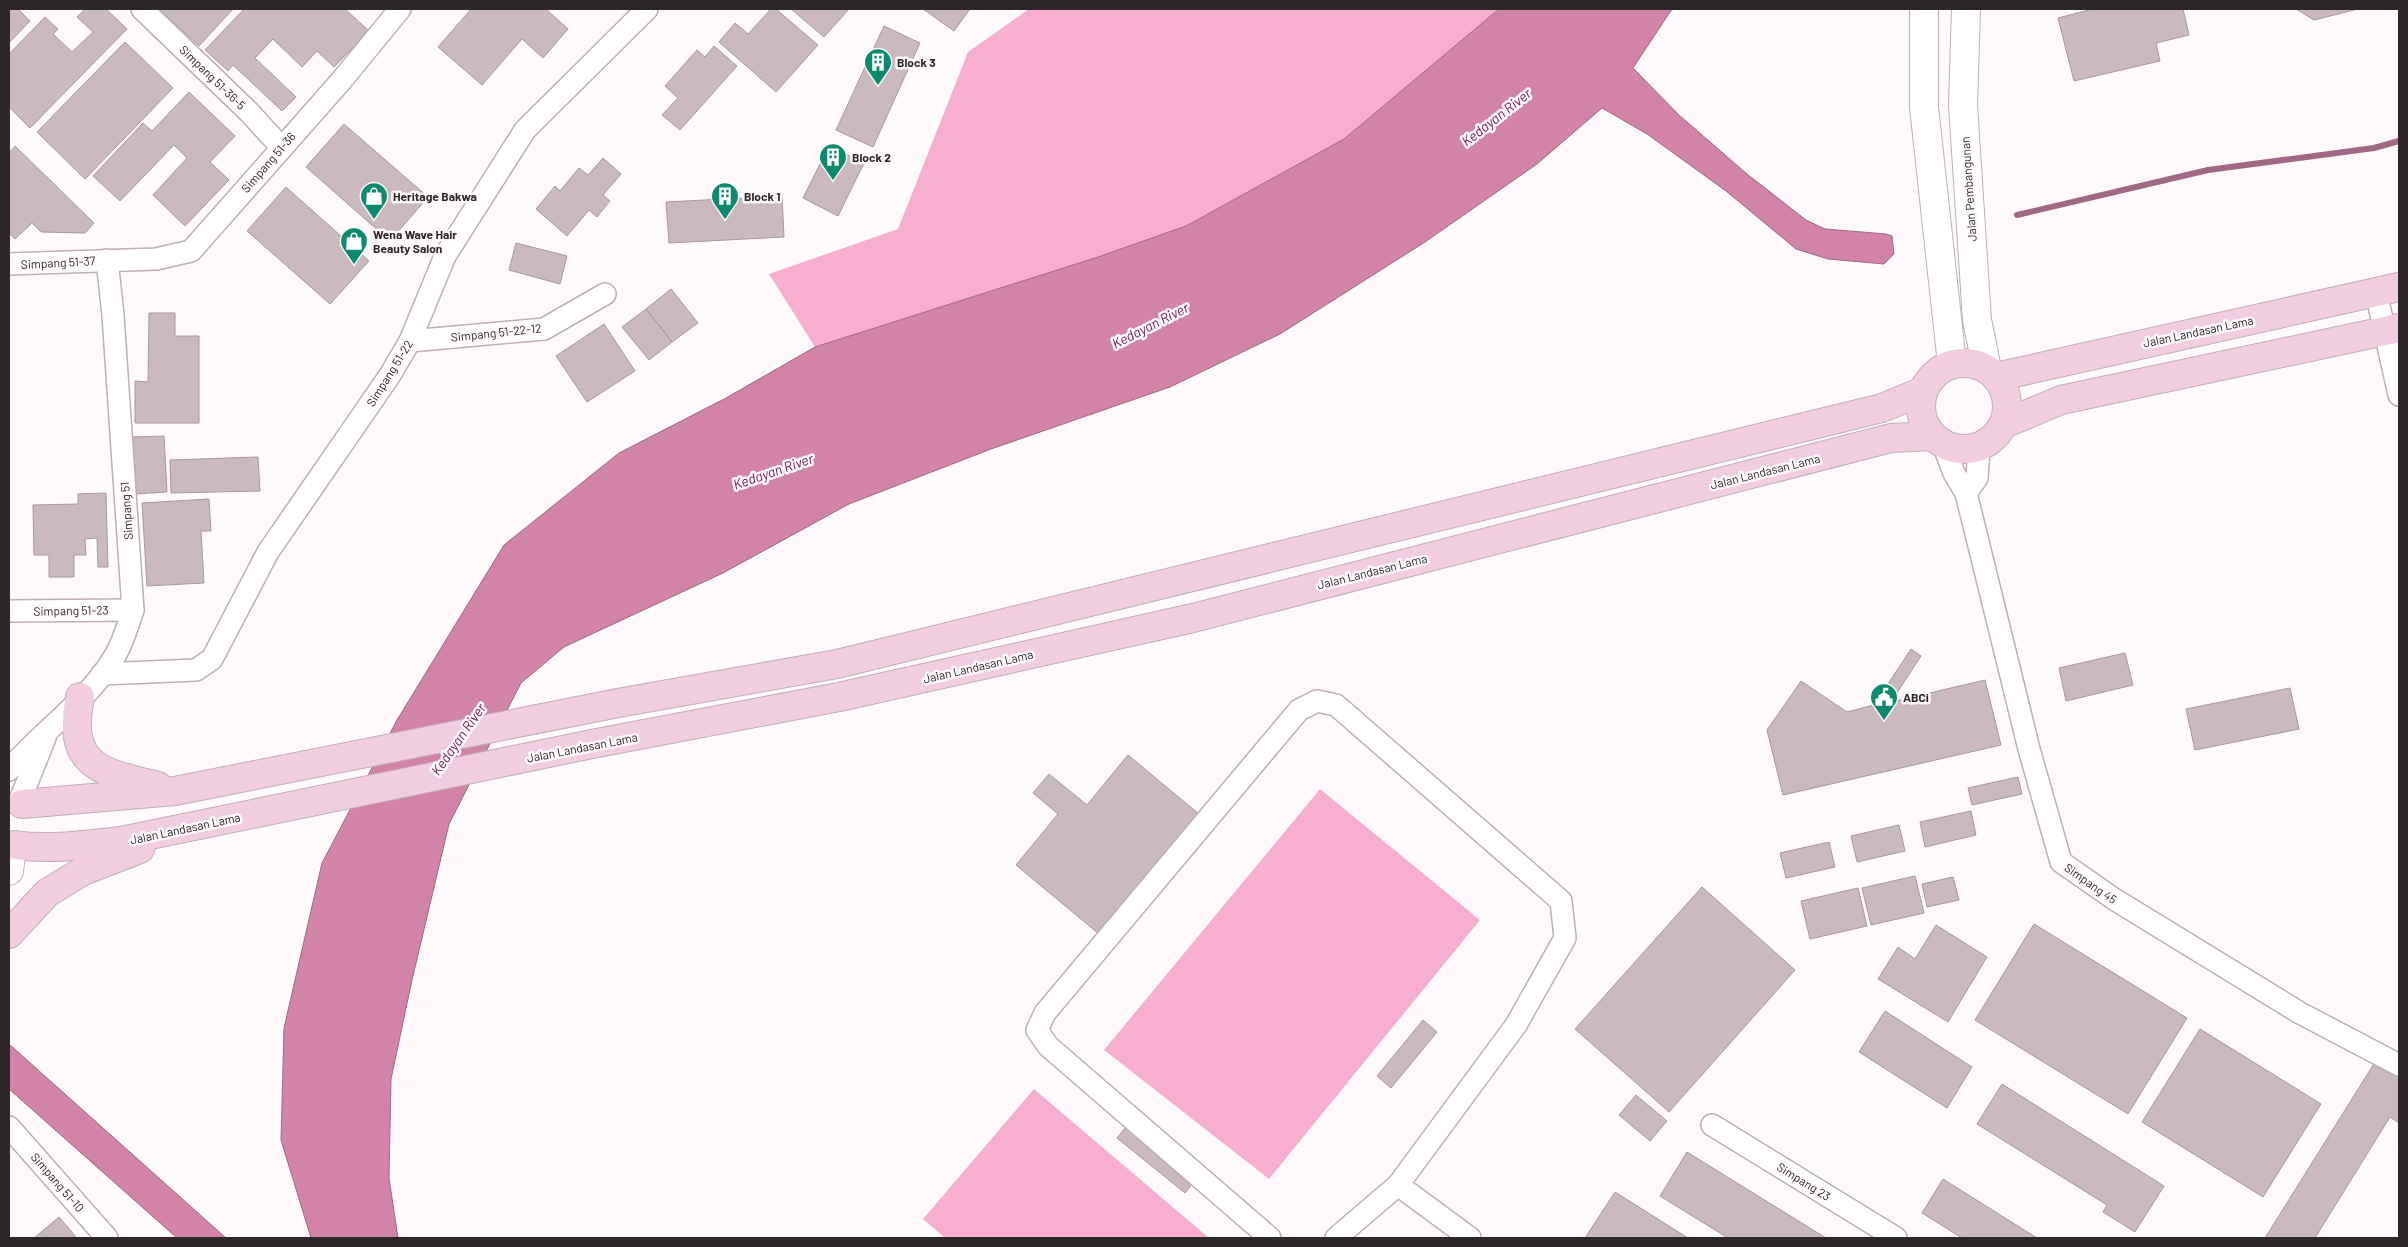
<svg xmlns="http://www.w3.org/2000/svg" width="2408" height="1247" viewBox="0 0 2408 1247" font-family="Barlow,sans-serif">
<rect width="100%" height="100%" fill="#fefafc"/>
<g fill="#f8aecf">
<polygon points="1029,9 1499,9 1344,139 1186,226 1098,257 815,347 769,274 898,229 968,52"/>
<polygon points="1320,789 1480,920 1269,1179 1104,1050"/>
<polygon points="1034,1089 1209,1238 945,1238 923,1219"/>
</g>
<g fill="#d184a7" stroke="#a06882">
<polygon points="1499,9 1672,9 1633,68 1679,115 1747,174 1806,220 1825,229 1886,234 1892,236 1894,254 1884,264 1828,259 1796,249 1726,191 1647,134 1602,108 1537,164 1425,242 1280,334 1170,387 991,449 849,504 723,573 564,647 521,683 449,824 412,980 391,1079 389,1178 398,1238 311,1238 281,1140 284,1028 322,863 397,720 504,545 619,453 726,398 815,347 1098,257 1186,226 1344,139"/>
<polygon points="9,1043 9,1044 226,1238 177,1238 9,1089"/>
</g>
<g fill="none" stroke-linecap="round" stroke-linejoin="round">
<polyline stroke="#a06882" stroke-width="6" points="2017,215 2208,170 2374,148 2399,141"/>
</g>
<g fill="#cbb9c0" stroke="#a8979e">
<polygon points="9,9 18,9 30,21 9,43"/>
<polygon points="85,9 106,9 127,29 30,128 9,107 9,54 45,17 58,29 53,34 72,52 93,32 77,17"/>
<polygon points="159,9 233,9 199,46"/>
<polygon points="244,9 345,9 369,31 334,67 317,51 302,67 273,39 255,58 296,97 282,111 233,65 228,71 205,50"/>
<polygon points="471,9 548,9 547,10 568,29 543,58 522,39 482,85 438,47"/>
<polygon points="771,9 776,9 818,45 776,92 719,42 735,23 748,34"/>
<polygon points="791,9 849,9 824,37"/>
<polygon points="923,9 970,9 954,31"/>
<polygon points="2089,9 2183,9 2189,35 2156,43 2160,61 2074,81 2058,18 2089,10"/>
<polygon points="2296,9 2358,9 2314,20"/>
<polygon points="884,26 920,43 873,147 836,130"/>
<polygon points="125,42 173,88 85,179 37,132"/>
<polygon points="714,46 737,66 680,130 662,115 678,98 665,86 697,50 705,57"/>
<polygon points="189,92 235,136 210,162 229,180 185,226 153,195 187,158 174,145 120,201 93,176 143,123 152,131"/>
<polygon points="344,124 428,197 390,241 306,167"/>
<polygon points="15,146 94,223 85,233 41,232 32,223 15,239 9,233 9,153"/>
<polygon points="829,146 864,163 838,216 803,198"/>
<polygon points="603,158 621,174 603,195 610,201 597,217 589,210 567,236 536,209 555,186 560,191 579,168 588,175"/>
<polygon points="286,187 369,261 330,304 247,231"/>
<polygon points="782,196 784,237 669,243 666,202"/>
<polygon points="516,243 567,256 560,284 509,270"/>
<polygon points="671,289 698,323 672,342 646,309"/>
<polygon points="646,309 672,342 649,360 622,327"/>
<polygon points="149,313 175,313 175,336 199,336 199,423 135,423 135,381 148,382"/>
<polygon points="604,324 635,371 587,402 556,356"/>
<polygon points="164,436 167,492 135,494 132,437"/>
<polygon points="258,457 260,491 171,493 170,460"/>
<polygon points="106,493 108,567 98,567 97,538 85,539 86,555 74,555 74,577 49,577 49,555 34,555 33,505 78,504 78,494"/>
<polygon points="209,499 211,531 201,531 204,583 147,586 142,503"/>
<polygon points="1911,649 1921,656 1891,702 1985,680 2001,745 1783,795 1767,730 1801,681 1847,712 1874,705"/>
<polygon points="2125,653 2133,685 2066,701 2059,668"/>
<polygon points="2290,688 2299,729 2195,750 2186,709"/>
<polygon points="1128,755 1199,814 1099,934 1016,865 1058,814 1033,793 1049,774 1087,805"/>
<polygon points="2018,777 2022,794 1972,805 1968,788"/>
<polygon points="1971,811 1976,835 1925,847 1920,822"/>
<polygon points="1899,825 1905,851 1857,862 1851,836"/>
<polygon points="1829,842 1835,867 1786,878 1780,853"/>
<polygon points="1915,876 1924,913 1871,925 1862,888"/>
<polygon points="1953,877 1959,900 1927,907 1922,884"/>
<polygon points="1702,887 1795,970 1669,1112 1575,1029"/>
<polygon points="1858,888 1867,926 1810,939 1801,901"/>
<polygon points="2034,924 2187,1018 2128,1114 1975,1020"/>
<polygon points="1936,925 1987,957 1948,1022 1878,979 1898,947 1915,959"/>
<polygon points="1885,1011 1972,1067 1947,1108 1859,1052"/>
<polygon points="1423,1020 1437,1032 1391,1088 1377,1076"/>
<polygon points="2200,1029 2321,1104 2263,1197 2142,1122"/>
<polygon points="2375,1062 2399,1077 2399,1123 2390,1117 2315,1238 2265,1238"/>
<polygon points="2002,1084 2164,1186 2135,1232 2103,1212 2107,1205 1977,1124"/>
<polygon points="1636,1095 1667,1121 1650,1141 1619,1115"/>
<polygon points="1129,1123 1197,1178 1185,1193 1117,1138"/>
<polygon points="1687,1152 1826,1238 1728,1238 1660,1196"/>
<polygon points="1943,1179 2037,1238 1962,1238 1922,1213"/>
<polygon points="1615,1192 1688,1238 1585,1238"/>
<polygon points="59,1217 77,1238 34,1238"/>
</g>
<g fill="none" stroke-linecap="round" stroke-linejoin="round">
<g stroke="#bfaeb5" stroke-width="24">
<g id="minor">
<polyline points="142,9 249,112 281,147"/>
<polyline points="9,264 156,259 191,251 341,81 400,9"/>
<polyline points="2376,292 2399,395"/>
<polyline points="410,341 544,329 605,294"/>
<polyline points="1943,444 1954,473 1966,493 2029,749 2061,862 2114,899 2300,1013 2399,1065"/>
<polyline points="1966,493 1977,478 1979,447"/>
<polyline points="9,611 133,610"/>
<polyline points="102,674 196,670 212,659 268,552 390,375 410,341 445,256 525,130 647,9"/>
<path d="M 9,770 C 41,731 99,693 120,646 C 125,635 129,622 133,610 L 113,315 L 107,260"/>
<polyline points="20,800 45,738"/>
<polyline points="1712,1125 1896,1238"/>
<polyline points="9,1127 107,1238"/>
<polyline points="1398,1185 1470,1238"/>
<polyline points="1270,1238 1048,1046 1037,1030 1045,1013 1299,710 1317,701 1336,705 1561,901 1565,938 1516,1025 1398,1185 1336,1238"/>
</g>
</g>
<g stroke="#bfaeb5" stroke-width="30">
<g id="tertiary">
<polyline points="1924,9 1924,107 1952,364"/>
<polyline points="1966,9 1963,105 1977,320 1987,369"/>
<polyline points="9,871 12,847"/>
</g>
</g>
<g stroke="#bfaeb5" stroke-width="30">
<g id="secondary">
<circle cx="1964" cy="406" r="43"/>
<polyline points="1996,377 2399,287"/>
<polyline points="2004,424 2061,400 2399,328"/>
<path d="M 80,697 C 66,767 101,772 158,786"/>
<polyline points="22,804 175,791 618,703 837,664 1882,408 1923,391"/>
<path d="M 14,845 C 50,850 84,845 121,841 L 597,743 L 839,697 L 1193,618 L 1891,438 L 1933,436"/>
<polyline points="9,934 47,893 83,871 140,849"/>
</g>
</g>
<use href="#minor" stroke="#fff" stroke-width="21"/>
<use href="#tertiary" stroke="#fff" stroke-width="28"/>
<use href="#secondary" stroke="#f2cde0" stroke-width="28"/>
</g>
<defs>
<g id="building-pin" transform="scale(1.4375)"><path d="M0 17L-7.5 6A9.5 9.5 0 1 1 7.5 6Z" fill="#0c8a6d" stroke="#fefafc"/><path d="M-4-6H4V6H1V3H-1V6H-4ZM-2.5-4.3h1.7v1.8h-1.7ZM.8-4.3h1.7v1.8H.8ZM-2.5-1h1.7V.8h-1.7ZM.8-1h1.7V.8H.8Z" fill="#fff"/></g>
<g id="shop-pin" transform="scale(1.4375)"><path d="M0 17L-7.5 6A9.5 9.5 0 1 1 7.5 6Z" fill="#0c8a6d" stroke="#fefafc"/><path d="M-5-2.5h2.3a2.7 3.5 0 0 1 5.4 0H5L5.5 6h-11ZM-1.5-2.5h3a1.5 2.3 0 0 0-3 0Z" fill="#fff"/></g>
<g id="civic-pin" transform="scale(1.4375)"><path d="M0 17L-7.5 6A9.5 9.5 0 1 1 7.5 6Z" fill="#0c8a6d" stroke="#fefafc"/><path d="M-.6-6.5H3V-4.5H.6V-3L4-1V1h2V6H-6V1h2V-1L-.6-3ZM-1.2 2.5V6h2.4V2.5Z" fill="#fff"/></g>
</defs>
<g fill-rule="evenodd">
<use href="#building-pin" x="878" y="62"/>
<use href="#building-pin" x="833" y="157"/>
<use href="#shop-pin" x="374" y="196"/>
<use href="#building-pin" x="725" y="196"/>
<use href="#shop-pin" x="354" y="241"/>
<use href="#civic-pin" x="1884" y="697"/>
</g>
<g text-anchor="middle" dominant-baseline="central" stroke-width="5" stroke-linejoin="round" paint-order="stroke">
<g font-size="12" font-weight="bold" fill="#2e272a" stroke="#fefafc" text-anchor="start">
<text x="897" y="62">Block 3</text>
<text x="852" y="157">Block 2</text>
<text x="393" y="196">Heritage Bakwa</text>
<text x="744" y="196">Block 1</text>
<text x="373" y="234">Wena Wave Hair<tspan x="373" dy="14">Beauty Salon</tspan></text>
<text x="1903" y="697">ABCi</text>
</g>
<g font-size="12" fill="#2e272a" stroke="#fefafc">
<text transform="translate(213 77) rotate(44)">Simpang 51-36-5</text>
<text transform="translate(268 162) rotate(-49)">Simpang 51-36</text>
<text transform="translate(1968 189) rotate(-94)">Jalan Pembangunan</text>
<text transform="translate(58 262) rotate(-3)">Simpang 51-37</text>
<text transform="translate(2198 331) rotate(-12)">Jalan Landasan Lama</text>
<text transform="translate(496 332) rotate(-6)">Simpang 51-22-12</text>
<text transform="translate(389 373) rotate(-58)">Simpang 51-22</text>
<text transform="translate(1765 471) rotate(-14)">Jalan Landasan Lama</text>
<text transform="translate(126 511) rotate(-94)">Simpang 51</text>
<text transform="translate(1372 571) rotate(-14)">Jalan Landasan Lama</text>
<text transform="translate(71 610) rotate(-1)">Simpang 51-23</text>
<text transform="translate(978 666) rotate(-13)">Jalan Landasan Lama</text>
<text transform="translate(582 747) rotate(-11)">Jalan Landasan Lama</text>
<text transform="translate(185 828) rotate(-12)">Jalan Landasan Lama</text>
<text transform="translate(2091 883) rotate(35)">Simpang 45</text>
<text transform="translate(1804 1181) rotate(32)">Simpang 23</text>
<text transform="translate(58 1182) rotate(49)">Simpang 51-10</text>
</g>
<g font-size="14" font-style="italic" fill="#711649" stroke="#fefafc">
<text transform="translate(1496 117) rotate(-38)">Kedayan River</text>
<text transform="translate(1150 325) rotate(-27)">Kedayan River</text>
<text transform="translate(773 471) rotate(-19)">Kedayan River</text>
<text transform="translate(458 739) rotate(-55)">Kedayan River</text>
</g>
</g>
<rect width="2408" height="1247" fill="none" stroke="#2e272a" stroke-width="20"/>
</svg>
